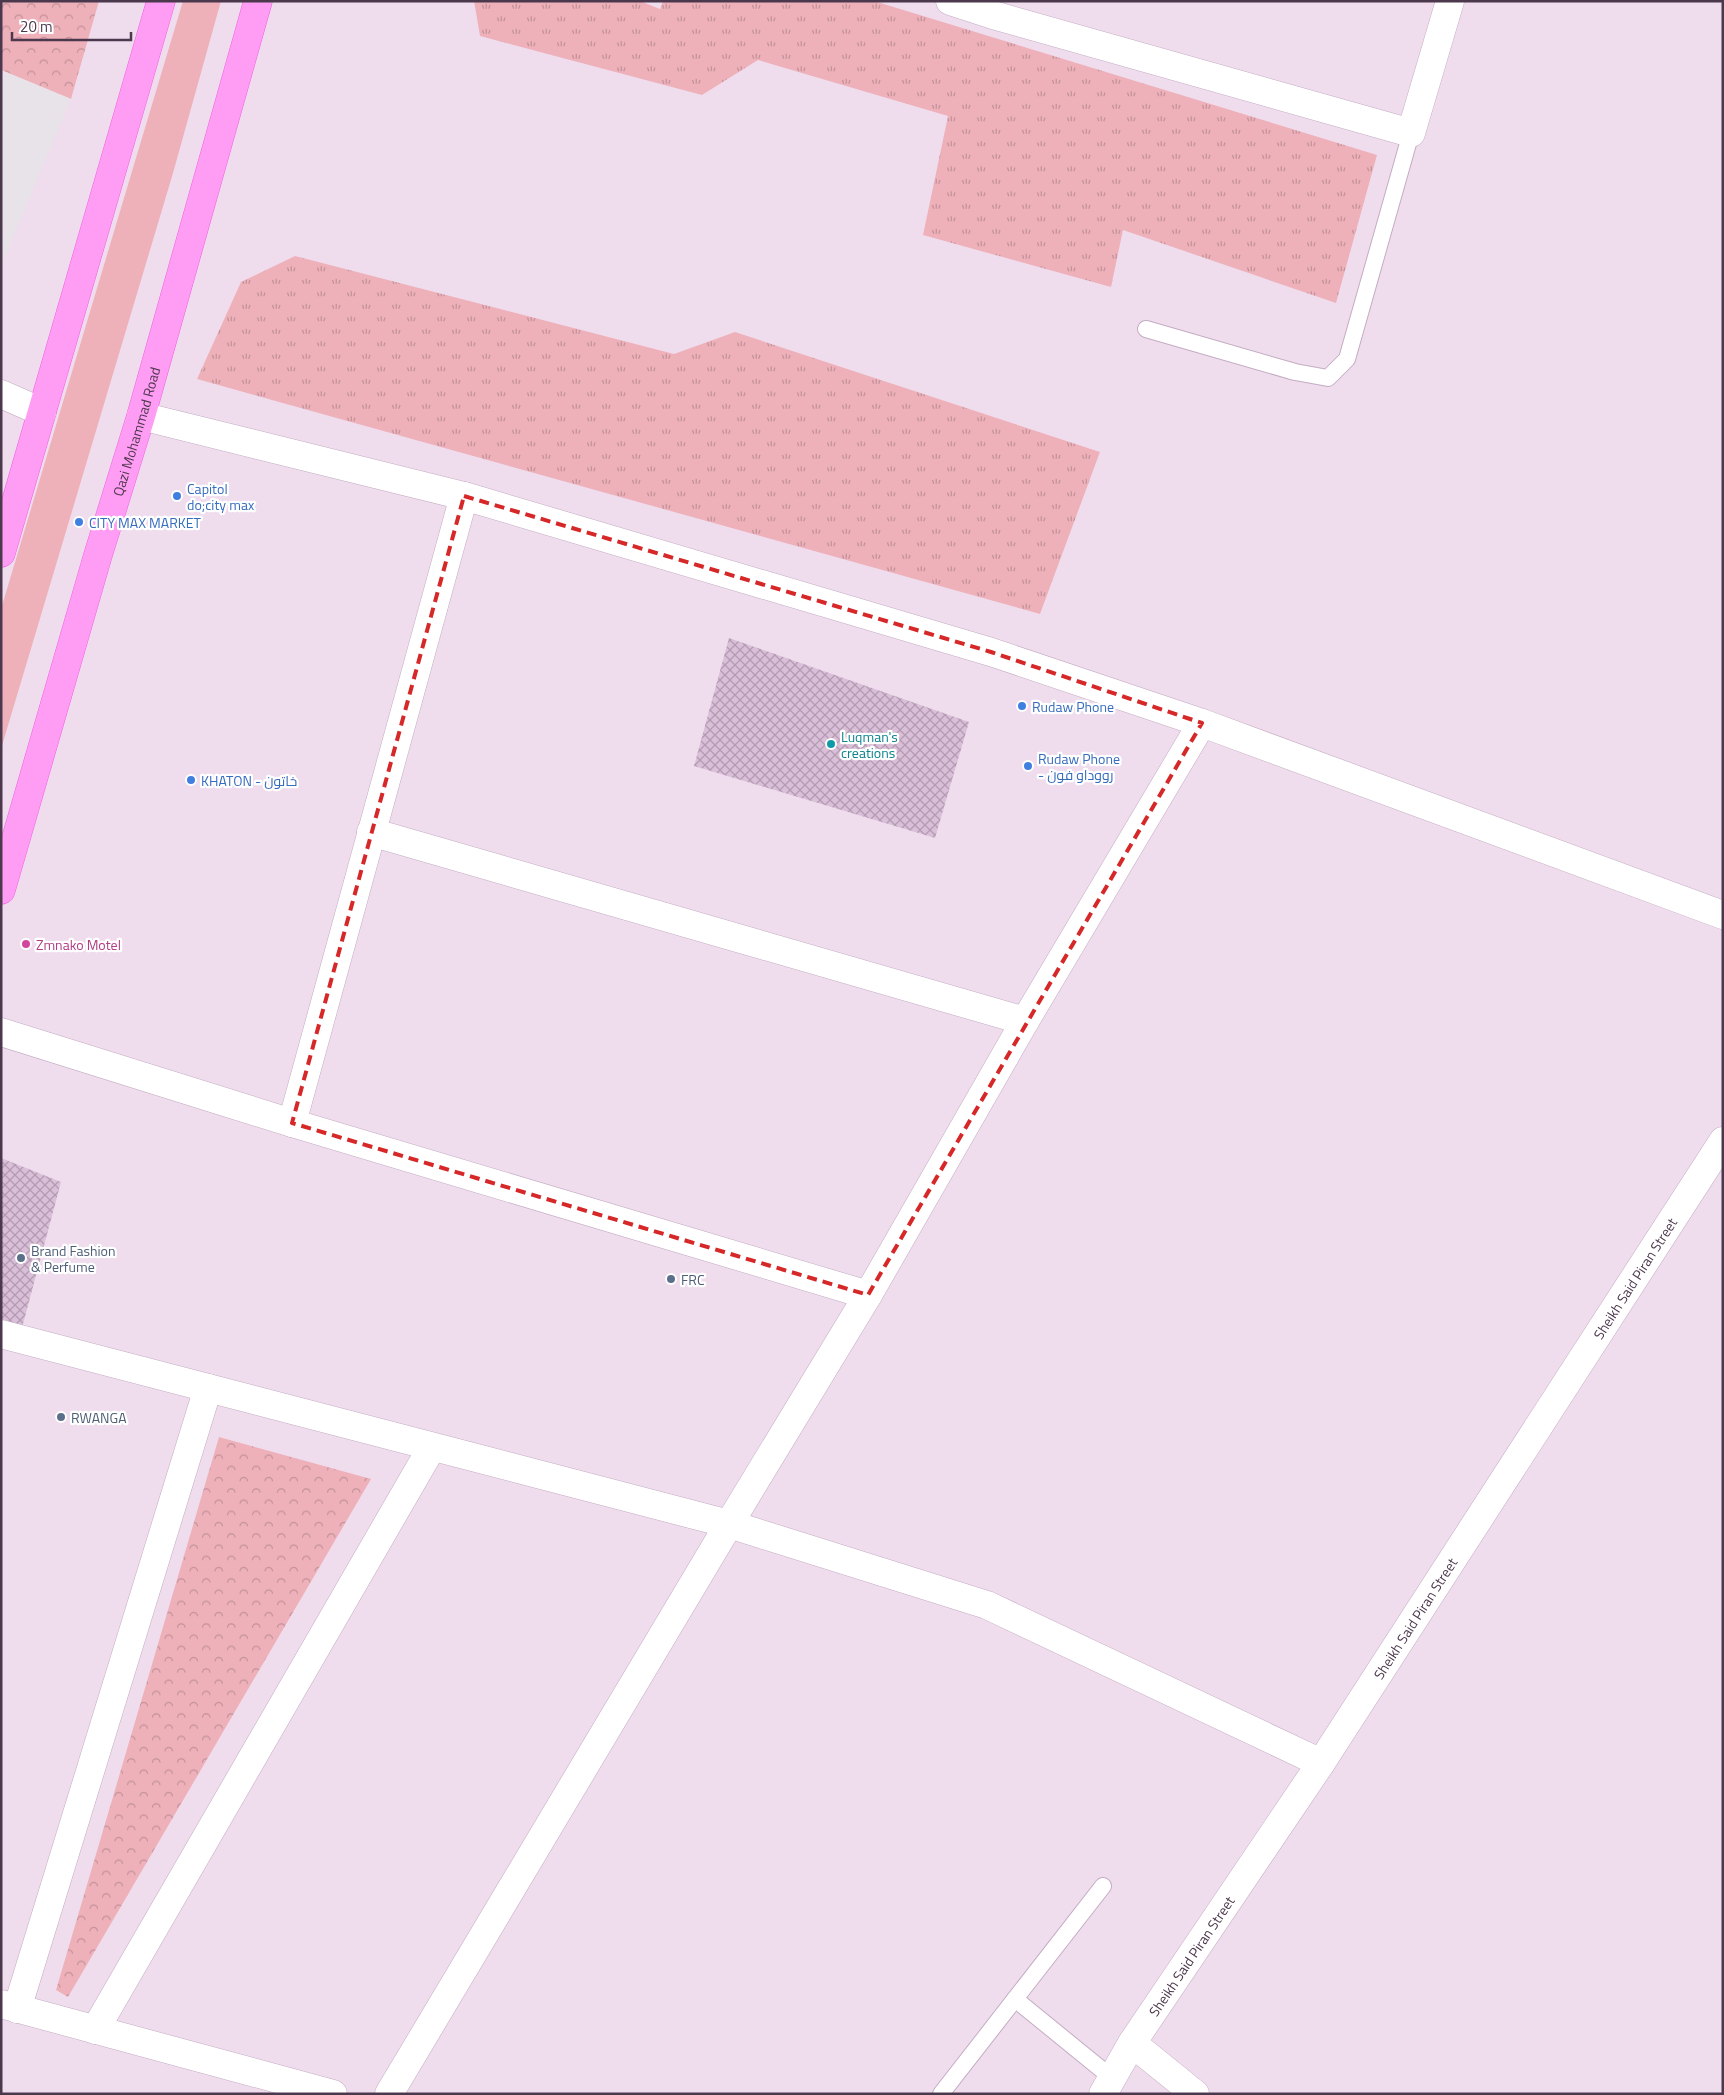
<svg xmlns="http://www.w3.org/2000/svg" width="1724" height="2095" viewBox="0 0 1724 2095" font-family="'Titillium Web',Cairo,sans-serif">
<defs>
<pattern id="grass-tufts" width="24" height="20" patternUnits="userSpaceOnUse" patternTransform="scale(1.25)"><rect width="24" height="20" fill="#eeb1ba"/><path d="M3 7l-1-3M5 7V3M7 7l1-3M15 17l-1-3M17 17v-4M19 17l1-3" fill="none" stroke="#c39199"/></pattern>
<pattern id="forest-crowns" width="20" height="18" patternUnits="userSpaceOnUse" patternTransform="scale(1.25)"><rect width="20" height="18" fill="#eeb1ba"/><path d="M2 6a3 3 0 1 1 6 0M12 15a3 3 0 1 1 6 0" fill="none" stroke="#c39199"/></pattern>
<pattern id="building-cross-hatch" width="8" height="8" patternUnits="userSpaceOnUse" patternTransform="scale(1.25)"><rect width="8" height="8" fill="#dabfd9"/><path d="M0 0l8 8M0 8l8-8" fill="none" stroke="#b39cb2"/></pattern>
</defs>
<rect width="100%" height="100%" fill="#f7ebf6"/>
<rect fill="#efddee" x="1" y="1" width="1722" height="2093"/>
<g fill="url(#grass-tufts)">
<polygon points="474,1 640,1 660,9 663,1 874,1 1377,155 1336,303 1123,230 1111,287 923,235 948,116 758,60 702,95 480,36"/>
<polygon points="295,256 674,354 735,332 1100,452 1040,614 197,379 241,282"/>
</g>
<g fill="url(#forest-crowns)">
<polygon points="1,1 99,1 71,99 1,70"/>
<polygon points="219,1437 371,1479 68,1997 56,1990"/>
</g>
<polygon fill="#eeb1ba" points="183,1 221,1 173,173 1,749 1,609"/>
<polygon fill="#e8e3e8" points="1,70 71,99 1,266"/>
<g fill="url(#building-cross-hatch)">
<polygon points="729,638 969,722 935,838 694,766"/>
<polygon points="1,1158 61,1182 19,1339 1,1334"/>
</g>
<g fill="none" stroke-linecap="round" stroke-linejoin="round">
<g stroke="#c4acc2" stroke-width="18">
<g id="service">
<polyline points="1146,329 1295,372 1328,378 1347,359 1411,133"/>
<polyline points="1015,1999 1112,2078"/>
<polyline points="941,2094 1103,1886"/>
</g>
</g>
<g stroke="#c4acc2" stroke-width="29">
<g id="minor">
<polyline points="950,1 993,15 1411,133 1450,1"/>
<polyline points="1,394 42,412"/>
<polyline points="141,416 464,496 991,652 1202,723 1723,915"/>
<polyline points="371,832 1025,1021"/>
<polyline points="1,1032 292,1123 868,1295"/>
<polyline points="292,1123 464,496"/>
<polyline points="1,1334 729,1524 987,1605 1321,1763"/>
<polyline points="1,2004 333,2094"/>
<polyline points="17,2009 208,1388"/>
<polyline points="95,2030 432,1447"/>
<polyline points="1132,2043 1195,2094"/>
<polyline points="389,2094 729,1524 868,1295 1025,1021 1202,723"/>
</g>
</g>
<g stroke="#c4acc2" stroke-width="29">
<g id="tertiary">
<path id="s1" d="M 1103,2094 L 1132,2043 L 1321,1763 L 1723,1141"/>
</g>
</g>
<g stroke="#ef61e1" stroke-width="29">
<g id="primary">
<polyline points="1,553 161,1"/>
<path id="s2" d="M 1,890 L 98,555 L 141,416 L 258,1"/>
</g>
</g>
<use href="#service" stroke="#fff" stroke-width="16"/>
<use href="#minor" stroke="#fff" stroke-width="28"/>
<use href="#tertiary" stroke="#fff" stroke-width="28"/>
<use href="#primary" stroke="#ff9cf3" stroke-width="28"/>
</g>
<path fill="none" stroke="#d62828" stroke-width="4" stroke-dasharray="10 6" stroke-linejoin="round" d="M 464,496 L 991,652 L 1202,723 L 868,1295 L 292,1123 Z"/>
<g fill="#3f7fe0" stroke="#fff" stroke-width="2">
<circle cx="177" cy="496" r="5"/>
<circle cx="79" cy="522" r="5"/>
<circle cx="1022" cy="706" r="5"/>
<circle cx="1028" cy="766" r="5"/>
<circle cx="191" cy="780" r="5"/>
</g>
<circle fill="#0f9aa8" stroke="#fff" stroke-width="2" cx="831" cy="744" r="5"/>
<circle fill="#d1479c" stroke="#fff" stroke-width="2" cx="26" cy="944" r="5"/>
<g fill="#5c6f8a" stroke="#fff" stroke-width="2">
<circle cx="21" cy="1258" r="5"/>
<circle cx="671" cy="1279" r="5"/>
<circle cx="61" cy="1417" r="5"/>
</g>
<g text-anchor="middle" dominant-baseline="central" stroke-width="4.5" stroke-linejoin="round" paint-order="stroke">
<g font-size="14" fill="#4c384c" stroke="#fff">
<text stroke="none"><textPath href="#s2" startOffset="478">Qazi Mohammad Road</textPath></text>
<text stroke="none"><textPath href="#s1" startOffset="974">Sheikh Said Piran Street</textPath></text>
<text stroke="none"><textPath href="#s1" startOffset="569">Sheikh Said Piran Street</textPath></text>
<text stroke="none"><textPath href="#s1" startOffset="164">Sheikh Said Piran Street</textPath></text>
</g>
<g font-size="14" fill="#366cbe" stroke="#fff" text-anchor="start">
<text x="187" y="488">Capitol<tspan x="187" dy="16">do;city max</tspan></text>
<text x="89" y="522">CITY MAX MARKET</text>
<text x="1032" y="706">Rudaw Phone</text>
<text x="1038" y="758">Rudaw Phone<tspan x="1038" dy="16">- رووداو فون</tspan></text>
<text x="201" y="780">KHATON - خاتون</text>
</g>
<g font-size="14" fill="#0d838f" stroke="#fff" text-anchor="start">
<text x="841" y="736">Luqman's<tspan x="841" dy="16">creations</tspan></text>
</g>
<g font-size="14" fill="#b23c85" stroke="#fff" text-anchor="start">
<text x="36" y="944">Zmnako Motel</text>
</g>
<g font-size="14" fill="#4e5e75" stroke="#fff" text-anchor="start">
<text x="31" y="1250">Brand Fashion<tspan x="31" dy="16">&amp; Perfume</tspan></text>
<text x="681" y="1279">FRC</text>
<text x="71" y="1417">RWANGA</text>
</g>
</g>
<rect width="1724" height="2095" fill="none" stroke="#4c384c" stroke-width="5"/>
<path d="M12 32v8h119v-8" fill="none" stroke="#4c384c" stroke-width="2.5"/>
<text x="20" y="32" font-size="15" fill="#4c384c" stroke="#ffffff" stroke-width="4" paint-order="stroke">20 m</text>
</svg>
